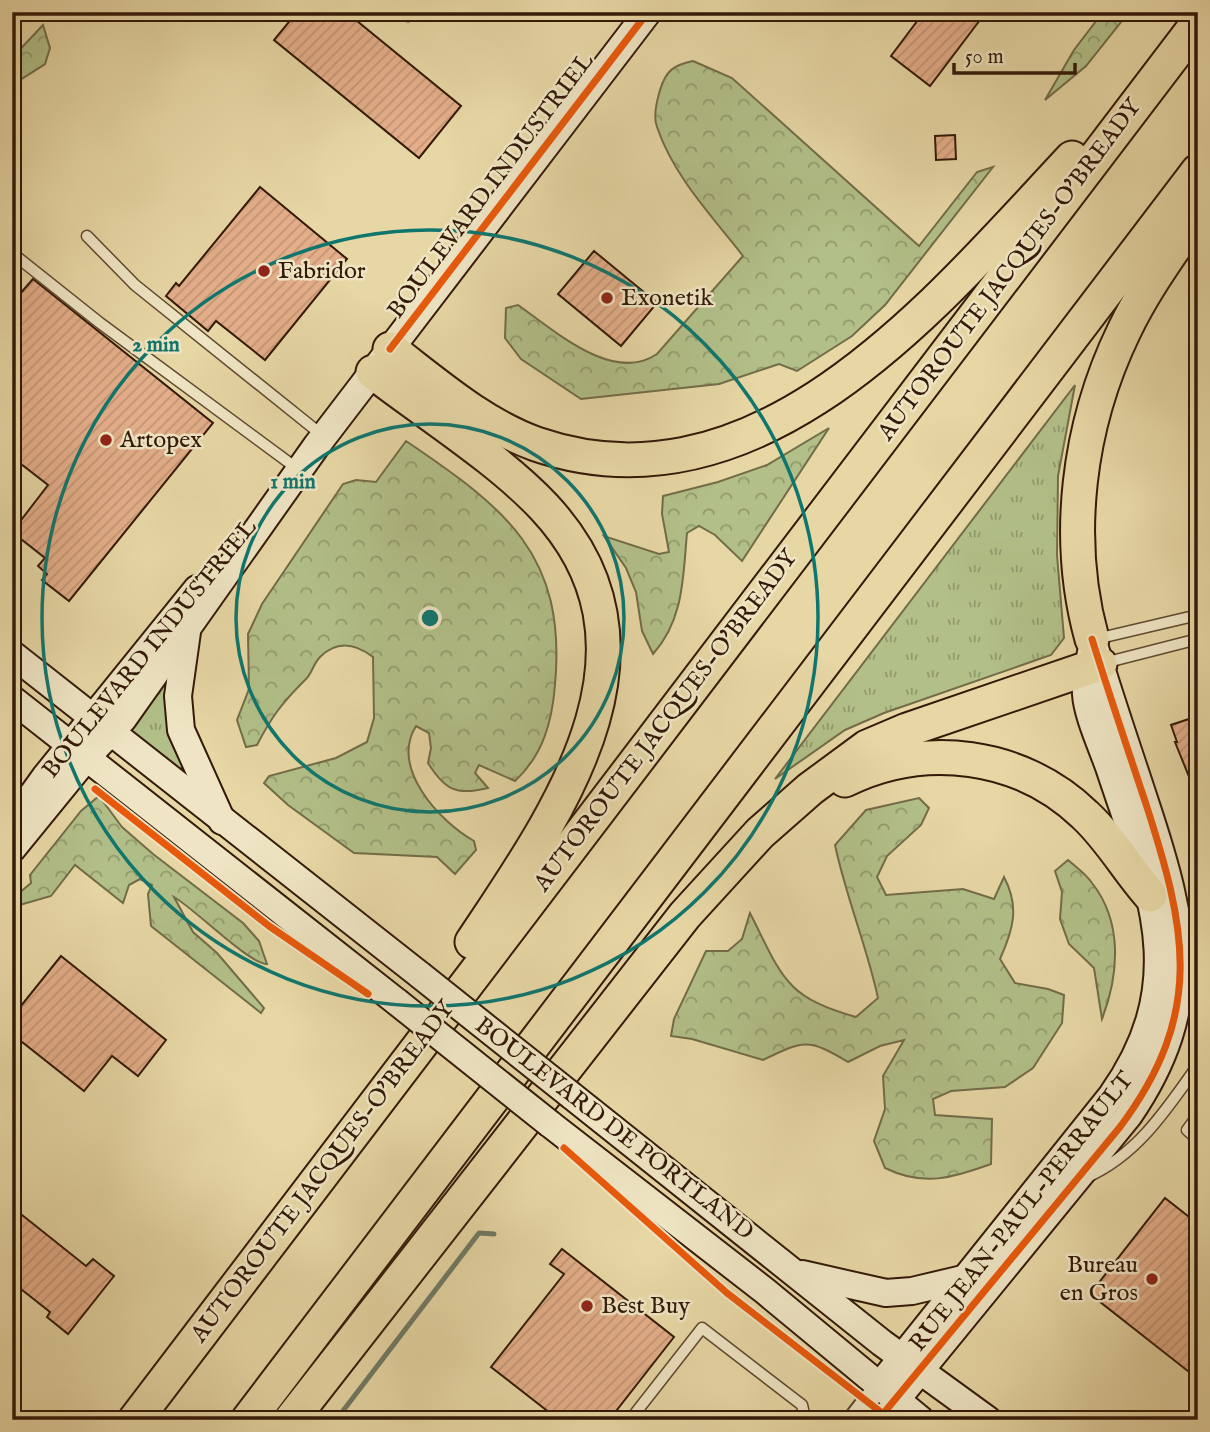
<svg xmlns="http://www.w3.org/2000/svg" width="1210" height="1432" viewBox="0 0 1210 1432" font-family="'IM FELL English',serif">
<defs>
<pattern id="grass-tufts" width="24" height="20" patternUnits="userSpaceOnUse" patternTransform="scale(1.75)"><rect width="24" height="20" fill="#b2bf88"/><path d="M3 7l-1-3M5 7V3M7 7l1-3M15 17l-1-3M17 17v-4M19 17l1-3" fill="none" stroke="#919a6d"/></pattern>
<pattern id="forest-crowns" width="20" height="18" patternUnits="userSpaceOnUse" patternTransform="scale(1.75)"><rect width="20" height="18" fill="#b2bf88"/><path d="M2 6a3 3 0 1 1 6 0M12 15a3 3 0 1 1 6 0" fill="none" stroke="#919a6d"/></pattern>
<pattern id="building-hatch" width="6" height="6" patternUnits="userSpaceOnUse" patternTransform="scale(1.75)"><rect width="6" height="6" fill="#e3ae89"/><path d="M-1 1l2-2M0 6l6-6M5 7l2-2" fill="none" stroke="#c39575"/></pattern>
</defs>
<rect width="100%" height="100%" fill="#e7d7a5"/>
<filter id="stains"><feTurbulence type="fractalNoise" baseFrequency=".00286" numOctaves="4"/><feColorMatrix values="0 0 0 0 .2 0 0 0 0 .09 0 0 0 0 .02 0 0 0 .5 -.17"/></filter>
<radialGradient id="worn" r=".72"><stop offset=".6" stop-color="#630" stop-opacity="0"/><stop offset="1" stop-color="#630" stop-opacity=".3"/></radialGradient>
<g fill="url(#grass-tufts)" stroke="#726c48" stroke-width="2">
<polygon points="1075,385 1058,476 1057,555 1064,638 1051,655 884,713 845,730 775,779"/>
<polygon points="165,682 167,682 186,764 178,771 129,733 130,725"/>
</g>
<g fill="url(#forest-crowns)" stroke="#726c48" stroke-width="2">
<polygon points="1103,12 1129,12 1086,66 1045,100 1074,50"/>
<polygon points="43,25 50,48 45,64 17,82 12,89 12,58"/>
<path d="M 693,61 L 732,78 L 919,246 L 977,172 L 993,167 L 885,305 L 852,336 L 797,371 L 779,364 L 719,384 L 581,399 L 521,359 L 505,338 L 506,308 L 518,305 C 555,331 613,384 657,354 L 743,256 C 712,216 674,177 657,127 C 653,117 657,100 660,90 C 666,71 673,65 693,61 Z"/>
<path d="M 829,428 L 742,561 L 715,535 L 699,526 L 687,533 C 683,576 684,620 653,654 L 642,631 L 636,592 L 626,568 L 604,536 L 659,554 L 669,552 L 662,514 L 663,496 L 718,482 L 767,465 Z"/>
<path d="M 406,441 C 505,508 567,554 555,685 C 552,722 543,755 515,781 L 479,765 L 475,773 L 488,788 C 456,796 445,790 428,763 L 431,748 L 429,733 L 416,726 C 390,768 439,821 474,841 L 476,850 L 455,874 L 437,857 L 354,853 L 288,805 L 264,783 L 269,776 L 336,758 L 367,742 L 374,718 L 373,657 C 356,644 337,640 320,657 C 313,664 312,674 305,680 C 282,703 272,716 257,745 L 246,747 L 237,720 L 249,689 L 248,634 L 262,604 L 343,484 L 356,480 L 376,482 Z"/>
<path d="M 99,796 L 122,827 L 153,854 L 243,923 L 259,941 L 267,964 C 249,964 195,909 174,897 L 193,932 L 217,953 L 264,1008 L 261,1013 L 151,926 L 148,894 L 152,885 L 140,879 L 129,885 L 123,903 L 75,865 L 51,896 L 13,907 L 19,893 L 31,883 L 30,875 L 81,811 Z"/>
<path d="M 919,798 L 929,808 L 921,825 L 887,856 L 877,877 L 886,895 L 963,889 L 994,899 L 1004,877 C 1020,907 1013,930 1000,959 L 1015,983 L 1048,989 L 1064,995 L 1062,1023 L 1033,1068 L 1005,1087 L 951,1091 L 933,1099 L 935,1115 L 992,1119 L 991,1164 C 952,1178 924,1187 885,1168 L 874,1141 L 885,1109 L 883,1076 L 904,1040 L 880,1046 L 848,1062 C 808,1038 804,1040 763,1060 L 692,1039 L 671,1036 L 674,1019 L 706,951 L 728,951 L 742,939 L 750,913 C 782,976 784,997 856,1017 L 878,998 C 867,947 846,897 835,845 L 866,810 Z"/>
<path d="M 1068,860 C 1076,867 1086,874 1092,883 C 1123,922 1119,975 1102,1019 L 1094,968 L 1069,944 L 1060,919 L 1062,892 L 1055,871 Z"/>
</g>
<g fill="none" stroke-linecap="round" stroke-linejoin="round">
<polyline stroke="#707a64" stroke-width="5" points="336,1420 479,1233 494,1234"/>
</g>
<g fill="url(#building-hatch)" stroke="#331908" stroke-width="2">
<polygon points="297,12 346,12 461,106 419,158 274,40"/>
<polygon points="924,12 986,12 930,86 891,56"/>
<polygon points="955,135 956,159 936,160 935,136"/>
<polygon points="260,187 347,259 265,360 216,321 208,331 166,296 176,283 179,286"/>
<polygon points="594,251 657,303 621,346 558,294"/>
<polygon points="33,279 213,423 69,601 42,580 47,574 38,566 45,558 12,532 48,485 12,457 12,303"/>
<polygon points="1198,716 1198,793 1196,794 1175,742 1177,742 1171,725"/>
<polygon points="61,956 166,1040 138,1076 112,1056 84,1091 12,1034 12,1017"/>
<polygon points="1165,1198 1198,1224 1198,1379 1090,1294"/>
<polygon points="12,1207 86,1266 93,1259 114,1276 68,1334 47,1317 50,1312 12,1282"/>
<polygon points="562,1249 674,1337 609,1420 559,1420 491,1367 564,1274 550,1264"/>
</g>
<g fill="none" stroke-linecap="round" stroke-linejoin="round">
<g stroke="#60482f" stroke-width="13">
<g id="lane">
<polyline points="408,16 411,12"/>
<polyline points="87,236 135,285 322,435"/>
<polyline points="12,253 100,323 299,470"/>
<polyline points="1096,639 1198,615"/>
<polyline points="1104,663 1198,639"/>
<polyline points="1198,1115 1187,1130 1198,1140"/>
<path d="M 1087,1177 C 1137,1155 1167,1109 1198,1065"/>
<polyline points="630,1420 702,1328 802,1405 804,1414 800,1420"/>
</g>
</g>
<g stroke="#60482f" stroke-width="23">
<g id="street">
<polyline points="853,1420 880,1385"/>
<polyline points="878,1420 897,1399"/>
</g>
</g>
<g stroke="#331908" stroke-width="30">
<g id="secondary">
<polyline points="187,632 178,696 181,730 222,821"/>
<polyline points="12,654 420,975"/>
<polyline points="12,699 397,1002"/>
<polyline points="12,823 45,777 197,589"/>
<polyline points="12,849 87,757 123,719 317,445 648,12"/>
<polyline points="572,1096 882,1343 988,1420"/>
<polyline points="550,1124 765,1291 921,1420"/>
<polyline points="802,1274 886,1293 912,1291 967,1278"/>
<path d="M 880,1385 L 1112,1095 C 1193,980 1150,891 1110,770 C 1103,749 1087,715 1086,694 C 1085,681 1089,665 1091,652"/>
<path d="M 897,1399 L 1129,1115 C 1204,1005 1185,923 1146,805 C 1129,753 1111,701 1095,648"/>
</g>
</g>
<g stroke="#331908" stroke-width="37">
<g id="highway">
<path d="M 390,349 C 436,384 481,424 536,444 C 760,521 938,301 1072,158"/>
<path d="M 373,372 C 426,413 499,459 544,507 C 677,649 557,814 472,942"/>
<path d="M 1092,639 C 1064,538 1078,426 1124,331 C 1144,289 1172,251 1198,213"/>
<path d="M 845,780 C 924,741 1021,753 1085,815 C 1110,838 1127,869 1150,895"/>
<polyline points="135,1420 1198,23"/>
<polyline points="248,1420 1198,171"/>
<polyline points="291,1420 685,915 760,833 810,789 867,747 907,730 1100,664"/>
</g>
</g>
<use href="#lane" stroke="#efe5c4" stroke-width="10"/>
<use href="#street" stroke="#efe5c4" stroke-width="19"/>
<use href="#secondary" stroke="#efe5c4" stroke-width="26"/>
<use href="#highway" stroke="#e7d7a5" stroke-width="33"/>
<g stroke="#331908" stroke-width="30" stroke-linecap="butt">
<g id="secondary-bridge">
<polyline points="420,975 572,1096"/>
<polyline points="397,1002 550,1124"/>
</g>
</g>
<use href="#secondary-bridge" stroke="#efe5c4" stroke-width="26"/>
<g stroke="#efe5c4" stroke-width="11">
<g id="cycleway">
<polyline points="390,349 648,12"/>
<polyline points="95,789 269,926 368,994"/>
<polyline points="564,1148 727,1293 891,1420"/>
<path d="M 878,1420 L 1120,1127 C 1206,1012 1186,928 1145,801 C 1127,747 1109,694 1092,639"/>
</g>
</g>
<use href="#cycleway" stroke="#e8590c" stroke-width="7"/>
</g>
<g fill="none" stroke="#0f766e" stroke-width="3.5">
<circle cx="430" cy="618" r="194"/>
<circle cx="430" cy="618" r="388"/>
</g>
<g fill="#8f2418" stroke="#efe5c4" stroke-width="2.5">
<circle cx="264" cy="271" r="7"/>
<circle cx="607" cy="298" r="7"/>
<circle cx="106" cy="440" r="7"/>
<circle cx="1152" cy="1279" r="7"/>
<circle cx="587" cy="1306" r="7"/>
</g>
<g text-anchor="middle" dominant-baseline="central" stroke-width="5" stroke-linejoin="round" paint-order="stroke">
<g font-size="24" fill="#331908" stroke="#efe5c4">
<text transform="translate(491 186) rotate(-53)">BOULEVARD INDUSTRIEL</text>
<text transform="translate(1010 270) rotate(-53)">AUTOROUTE JACQUES-O'BREADY</text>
<text transform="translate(150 649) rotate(-51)">BOULEVARD INDUSTRIEL</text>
<text transform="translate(666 721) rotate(-53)">AUTOROUTE JACQUES-O'BREADY</text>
<text transform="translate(614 1129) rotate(38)">BOULEVARD DE PORTLAND</text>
<text transform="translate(323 1172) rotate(-53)">AUTOROUTE JACQUES-O'BREADY</text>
<text transform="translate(1022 1212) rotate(-52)">RUE JEAN-PAUL-PERRAULT</text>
</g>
<g font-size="24" fill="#331908" stroke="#efe5c4" text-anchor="start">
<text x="278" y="271">Fabridor</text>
<text x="621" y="298">Exonetik</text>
<text x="120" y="440">Artopex</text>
<text x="1138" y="1265" text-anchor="end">Bureau<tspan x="1138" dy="28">en Gros</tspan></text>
<text x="601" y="1306">Best Buy</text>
</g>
</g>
<circle cx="430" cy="618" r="10" fill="#0f766e" stroke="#efe5c4" stroke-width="3.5"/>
<g font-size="21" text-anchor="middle" font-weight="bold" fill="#0f766e" stroke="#efe5c4" stroke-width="5" stroke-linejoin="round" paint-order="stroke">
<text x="156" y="351">2 min</text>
<text x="293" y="488">1 min</text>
</g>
<rect width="1210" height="1432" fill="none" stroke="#e7d7a5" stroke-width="42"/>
<rect x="14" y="14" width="1182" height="1404" fill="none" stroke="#331908" stroke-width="3.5"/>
<rect x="21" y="21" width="1168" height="1390" fill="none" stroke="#331908" stroke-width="2"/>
<path d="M954 63v10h121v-10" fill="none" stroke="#331908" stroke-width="3.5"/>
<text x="965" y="63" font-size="21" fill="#331908" stroke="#efe5c4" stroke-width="5" paint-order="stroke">50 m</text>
<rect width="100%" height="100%" filter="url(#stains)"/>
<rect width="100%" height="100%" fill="url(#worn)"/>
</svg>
